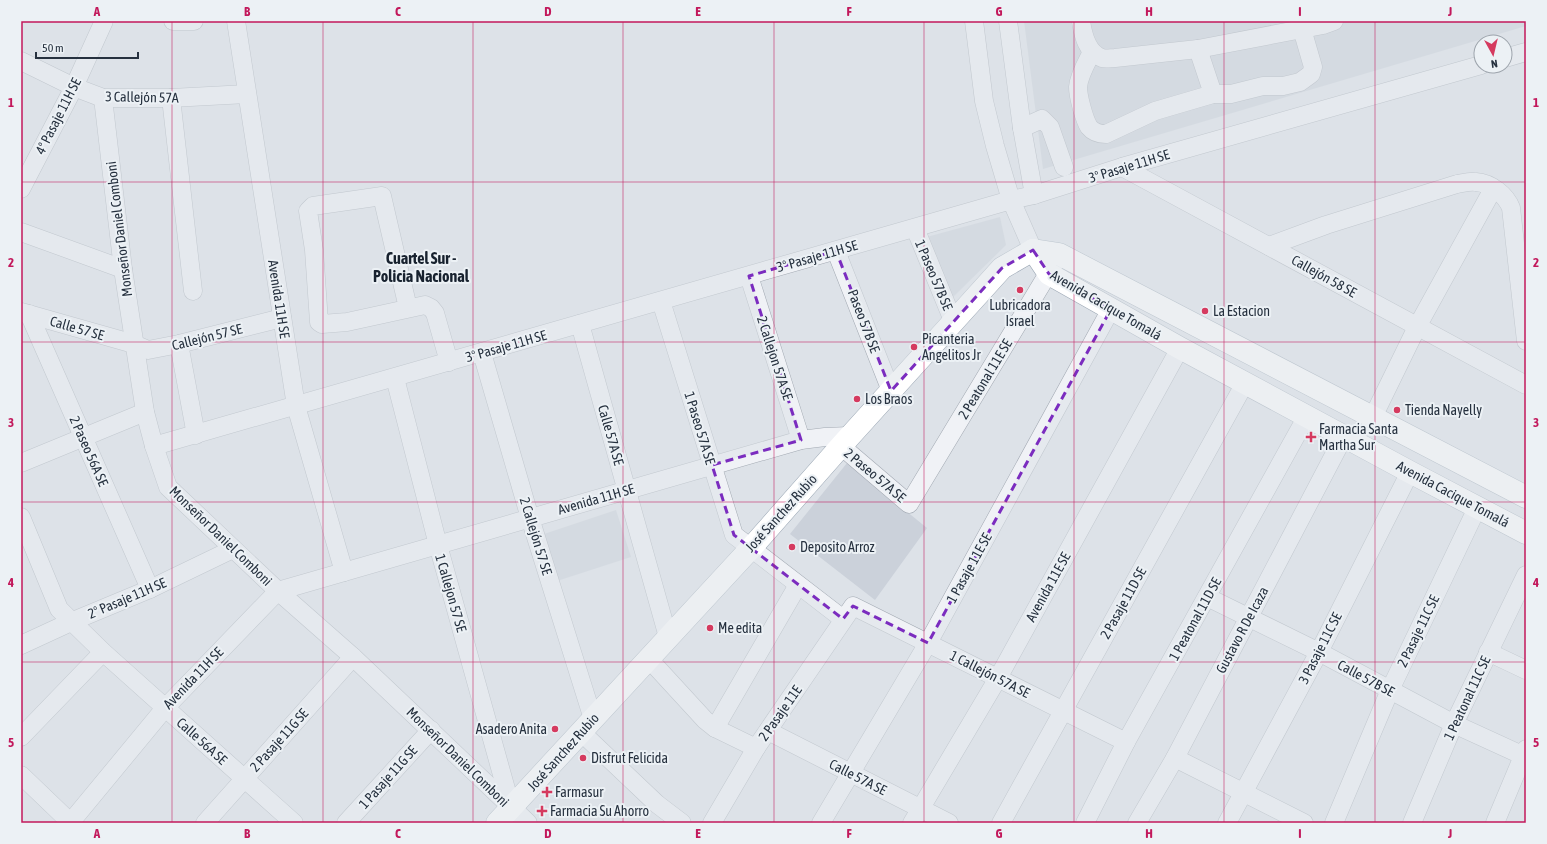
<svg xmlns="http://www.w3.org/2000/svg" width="1547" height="844" viewBox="0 0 1547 844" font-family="'Asap Condensed',sans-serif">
<rect width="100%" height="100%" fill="#dde2e8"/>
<g fill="#cbd1da">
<polygon points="1024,21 1526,21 1526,26 1043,169"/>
<polygon points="1000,217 1006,245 949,301 923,238"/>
<polygon points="847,463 927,528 875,600 790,534"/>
<polygon points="616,510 631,557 554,582 541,535"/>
</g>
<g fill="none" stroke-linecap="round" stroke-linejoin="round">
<g stroke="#a2a9b2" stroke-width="19">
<g id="minor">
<polyline points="173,21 194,21"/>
<polyline points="236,21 296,406 344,572"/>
<polyline points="974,21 984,101 995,146 1011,200 1033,250"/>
<polyline points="1008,21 1022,128 1034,195"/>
<path d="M 1081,21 C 1083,35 1087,53 1102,58 C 1106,59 1111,58 1115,58 L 1198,49 L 1323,25 L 1334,21"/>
<path d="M 1092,52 C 1087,62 1079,75 1078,87 C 1078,96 1084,119 1089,127 C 1093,132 1099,134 1106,134 L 1155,111 L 1213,94 L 1198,49"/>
<polyline points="1505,58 1526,52"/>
<polyline points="21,61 74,87 103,98 171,98 247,94"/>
<polyline points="1213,94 1231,94 1263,86 1283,86 1300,82 1311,74 1313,67 1302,29"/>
<polyline points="103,98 123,269 145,412 154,446 168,487 278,591 353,657 528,823"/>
<polyline points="171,98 193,291"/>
<polyline points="1022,128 1042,119 1050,127 1064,167"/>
<polyline points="1122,167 1526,385"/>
<polyline points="21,189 74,87 104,21"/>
<polyline points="915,228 954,323"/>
<polyline points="21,232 123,269"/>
<path d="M 1269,246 L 1326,225 L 1457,184 C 1463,183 1470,181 1476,182 C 1491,183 1506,195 1511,208 L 1526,341"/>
<polyline points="836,251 891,391"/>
<polyline points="749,276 801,440"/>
<polyline points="661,301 734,535 843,619"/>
<polyline points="408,308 382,196 313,206 308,211 314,250 319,322 322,324 347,322 425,305 431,308 435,313 449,362"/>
<polyline points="21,312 134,344 148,350 179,344 282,318"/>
<polyline points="29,314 150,589"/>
<polyline points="580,324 668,637"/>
<polyline points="179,344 196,435"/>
<polyline points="482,353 530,518 593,719"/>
<polyline points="395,378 438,545 511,807"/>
<polyline points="1373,417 1417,327 1493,189"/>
<polyline points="154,446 1011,200 1034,195 1122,167 1481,65"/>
<polyline points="841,446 909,504 1055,262"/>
<polyline points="21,463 145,412"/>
<polyline points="21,517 59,609 103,652 294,823"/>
<polyline points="1207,597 1319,652 1454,724 1526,757"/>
<polyline points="21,645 73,621 150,589 233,549"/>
<polyline points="1488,652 1526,670"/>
<polyline points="648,658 705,720 715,728 756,748"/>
<polyline points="715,728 798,585"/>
<polyline points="768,731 949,823"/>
<polyline points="581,732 657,804 682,823"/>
<polyline points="21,737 103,652"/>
<polyline points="1175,758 1304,823"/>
<polyline points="21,775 70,822"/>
<polyline points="70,823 165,708 278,591 801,440 825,437 849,436"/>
<polyline points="205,823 353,657"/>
<polyline points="346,823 431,730"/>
<polyline points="712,823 756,748 853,606 1126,742"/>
<polyline points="821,823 928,643 1111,309"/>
<polyline points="912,823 998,678 1180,348"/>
<polyline points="1001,823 1245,383"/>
<polyline points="1085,823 1126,742 1307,416"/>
<polyline points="1137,823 1175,758 1344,436"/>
<polyline points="1227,823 1319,652 1410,472"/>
<polyline points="1334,823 1390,690 1477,508"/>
<polyline points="1412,823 1454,724 1526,575"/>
<polyline points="1495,823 1526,749"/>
</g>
</g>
<g stroke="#9ba7b4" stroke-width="23">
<g id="major">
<polyline points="1033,250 1049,274 1180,348 1410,472 1526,533"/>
<polyline points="1033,250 1059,254 1526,497"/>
<polyline points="497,823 751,548 841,446 1002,268 1033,250"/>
</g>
</g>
<use href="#minor" stroke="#f0f2f6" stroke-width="18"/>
<use href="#major" stroke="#fff" stroke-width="22"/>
</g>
<path d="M0 0H1547V844H0ZM 1033,250 L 1049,274 L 1111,309 L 928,643 L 853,606 L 843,619 L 734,535 L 712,465 L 801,440 L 749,276 L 836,251 L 891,391 L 1002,268 Z" fill="#dde2e8" fill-opacity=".55" fill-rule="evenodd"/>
<path fill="none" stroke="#7b2cbf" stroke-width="3" stroke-dasharray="8 5" stroke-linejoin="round" d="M 1033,250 L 1049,274 L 1111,309 L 928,643 L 853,606 L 843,619 L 734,535 L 712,465 L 801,440 L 749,276 L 836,251 L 891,391 L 1002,268 Z"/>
<path fill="none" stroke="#c2185b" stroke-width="1" stroke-opacity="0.55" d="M 172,21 L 172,823M 323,21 L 323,823M 473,21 L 473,823M 623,21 L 623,823M 774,21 L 774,823M 924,21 L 924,823M 1074,21 L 1074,823M 1224,21 L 1224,823M 1375,21 L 1375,823M 21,182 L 1526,182M 21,342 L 1526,342M 21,502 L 1526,502M 21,662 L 1526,662"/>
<g fill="#d53a5f" stroke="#ecf1f5" stroke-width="1.5">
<circle cx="1020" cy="290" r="4"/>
<circle cx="1205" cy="311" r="4"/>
<circle cx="914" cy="347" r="4"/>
<circle cx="857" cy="399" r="4"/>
<circle cx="1397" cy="410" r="4"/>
<path d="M1309 431h4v4h4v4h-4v4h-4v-4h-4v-4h4z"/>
<circle cx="792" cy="547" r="4"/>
<circle cx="710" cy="628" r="4"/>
<circle cx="555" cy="729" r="4"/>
<circle cx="583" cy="758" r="4"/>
<path d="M545 786h4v4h4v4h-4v4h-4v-4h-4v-4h4z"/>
<path d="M540 805h4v4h4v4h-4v4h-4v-4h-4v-4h4z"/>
</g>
<g text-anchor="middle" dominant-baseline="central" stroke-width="4" stroke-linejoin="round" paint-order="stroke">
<g font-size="14" fill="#26313f" stroke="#ecf1f5">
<text transform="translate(142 97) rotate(1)">3 Callejón 57A</text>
<text transform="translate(58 116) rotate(-63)">4° Pasaje 11H SE</text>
<text transform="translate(1129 166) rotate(-17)">3° Pasaje 11H SE</text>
<text transform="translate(119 229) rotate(-97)">Monseñor Daniel Comboni</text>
<text transform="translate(817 256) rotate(-16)">3° Pasaje 11H SE</text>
<text transform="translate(934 275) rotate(67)">1 Paseo 57B SE</text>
<text transform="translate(1324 276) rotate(29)">Callejón 58 SE</text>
<text transform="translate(279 299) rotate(81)">Avenida 11H SE</text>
<text transform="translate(1106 305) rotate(30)">Avenida Cacique Tomalá</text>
<text transform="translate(864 321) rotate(69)">Paseo 57B SE</text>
<text transform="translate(77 328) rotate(16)">Calle 57 SE</text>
<text transform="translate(207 337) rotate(-14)">Callejón 57 SE</text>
<text transform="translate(506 346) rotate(-16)">3° Pasaje 11H SE</text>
<text transform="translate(775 358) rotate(72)">2 Callejon 57A SE</text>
<text transform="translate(985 379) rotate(-59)">2 Peatonal 11E SE</text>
<text transform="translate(700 428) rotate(73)">1 Paseo 57A SE</text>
<text transform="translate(611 435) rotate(74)">Calle 57A SE</text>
<text transform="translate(89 451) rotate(66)">2 Paseo 56A SE</text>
<text transform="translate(875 475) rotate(40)">2 Paseo 57A SE</text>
<text transform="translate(1453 494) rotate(28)">Avenida Cacique Tomalá</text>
<text transform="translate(596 499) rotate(-16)">Avenida 11H SE</text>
<text transform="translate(781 513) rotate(-48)">José Sanchez Rubio</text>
<text transform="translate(221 536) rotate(44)">Monseñor Daniel Comboni</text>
<text transform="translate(536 536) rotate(73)">2 Callejón 57 SE</text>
<text transform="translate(969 568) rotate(-61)">1 Pasaje 11E SE</text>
<text transform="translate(1048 587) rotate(-61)">Avenida 11E SE</text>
<text transform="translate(451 593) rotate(74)">1 Callejon 57 SE</text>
<text transform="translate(127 598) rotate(-23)">2° Pasaje 11H SE</text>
<text transform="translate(1123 603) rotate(-61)">2 Pasaje 11D SE</text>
<text transform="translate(1195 619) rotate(-61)">1 Peatonal 11D SE</text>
<text transform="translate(1242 630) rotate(-62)">Gustavo R De Icaza</text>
<text transform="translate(1418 631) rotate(-64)">2 Pasaje 11C SE</text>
<text transform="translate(1320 648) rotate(-63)">3 Pasaje 11C SE</text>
<text transform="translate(990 674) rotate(27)">1 Callejón 57A SE</text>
<text transform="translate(193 678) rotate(-46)">Avenida 11H SE</text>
<text transform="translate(1366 678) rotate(28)">Calle 57B SE</text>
<text transform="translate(1467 698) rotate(-65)">1 Peatonal 11C SE</text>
<text transform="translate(780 713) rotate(-55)">2 Pasaje 11E</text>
<text transform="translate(279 740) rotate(-48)">2 Pasaje 11G SE</text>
<text transform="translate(202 741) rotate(42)">Calle 56A SE</text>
<text transform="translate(563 752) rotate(-48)">José Sanchez Rubio</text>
<text transform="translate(458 757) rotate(44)">Monseñor Daniel Comboni</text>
<text transform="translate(388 777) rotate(-48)">1 Pasaje 11G SE</text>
<text transform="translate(858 777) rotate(27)">Calle 57A SE</text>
</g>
<g font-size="14" fill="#26313f" stroke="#ecf1f5" text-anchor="start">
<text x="1020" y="305" text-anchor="middle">Lubricadora<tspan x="1020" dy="16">Israel</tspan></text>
<text x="1213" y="311">La Estacion</text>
<text x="922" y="339">Picanteria<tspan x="922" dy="16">Angelitos Jr</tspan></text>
<text x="865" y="399">Los Braos</text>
<text x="1405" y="410">Tienda Nayelly</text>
<text x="1319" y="429">Farmacia Santa<tspan x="1319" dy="16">Martha Sur</tspan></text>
<text x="800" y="547">Deposito Arroz</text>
<text x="718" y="628">Me edita</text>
<text x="547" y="729" text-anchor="end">Asadero Anita</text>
<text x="591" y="758">Disfrut Felicida</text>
<text x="555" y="792">Farmasur</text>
<text x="550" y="811">Farmacia Su Ahorro</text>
</g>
<g font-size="16" font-weight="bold" fill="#18222f" stroke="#ecf1f5">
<text x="421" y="258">Cuartel Sur -<tspan x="421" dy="18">Policia Nacional</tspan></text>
</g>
</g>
<rect width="1547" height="844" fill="none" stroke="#ecf1f5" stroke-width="44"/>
<g transform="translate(1493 54) rotate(172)"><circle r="19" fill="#ecf1f5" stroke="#9da4ac"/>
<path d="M0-3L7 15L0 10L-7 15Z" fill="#d53a5f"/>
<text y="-6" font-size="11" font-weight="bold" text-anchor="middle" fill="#26313f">N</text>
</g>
<path d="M36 52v6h102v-6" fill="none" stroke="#26313f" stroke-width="2"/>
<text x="42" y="52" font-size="12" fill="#26313f" stroke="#ecf1f5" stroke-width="3" paint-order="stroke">50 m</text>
<rect x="22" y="22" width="1503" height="800" fill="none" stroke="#c2185b" stroke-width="1.5"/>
<g font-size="13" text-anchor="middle" font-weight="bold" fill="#c2185b">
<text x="97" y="16">A</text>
<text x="247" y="16">B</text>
<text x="398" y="16">C</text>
<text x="548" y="16">D</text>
<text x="698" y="16">E</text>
<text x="849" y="16">F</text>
<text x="999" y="16">G</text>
<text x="1149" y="16">H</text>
<text x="1300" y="16">I</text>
<text x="1450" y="16">J</text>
<text x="11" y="107">1</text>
<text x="1536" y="107">1</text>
<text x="11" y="267">2</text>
<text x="1536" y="267">2</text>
<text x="11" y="427">3</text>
<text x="1536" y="427">3</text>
<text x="11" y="587">4</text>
<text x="1536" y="587">4</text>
<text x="11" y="747">5</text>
<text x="1536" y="747">5</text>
<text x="97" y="838">A</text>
<text x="247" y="838">B</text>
<text x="398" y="838">C</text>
<text x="548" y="838">D</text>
<text x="698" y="838">E</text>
<text x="849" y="838">F</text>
<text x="999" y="838">G</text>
<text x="1149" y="838">H</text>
<text x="1300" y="838">I</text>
<text x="1450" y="838">J</text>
</g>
</svg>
